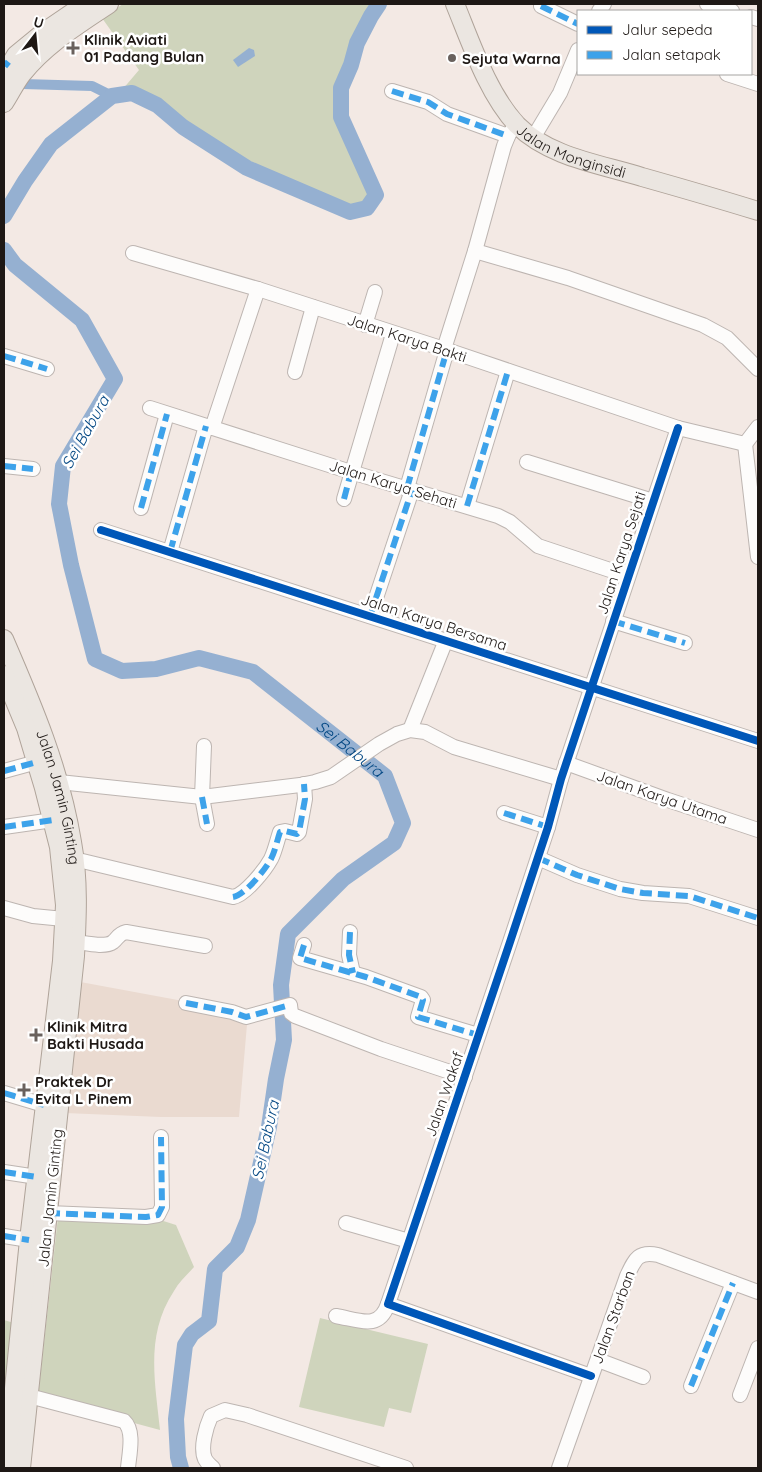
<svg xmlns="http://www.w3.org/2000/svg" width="762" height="1472" viewBox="0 0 762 1472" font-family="Quicksand,sans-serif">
<rect width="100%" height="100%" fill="#f3e9e4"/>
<polygon fill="#eadad0" points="75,981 248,1013 239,1117 161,1117 65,1113"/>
<g fill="#cfd4bc">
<polygon points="123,4 380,4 357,43 351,65 341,88 341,118 376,195 350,212 243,165 132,93 122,90 139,70 102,18"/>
<path d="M 59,1208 L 135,1212 L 176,1225 L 194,1267 C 187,1275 179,1282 174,1291 C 145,1335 155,1381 160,1430 L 38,1397 Z"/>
<polygon points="320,1318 428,1344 411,1413 389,1408 384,1427 299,1407"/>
<polygon points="4,1320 14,1323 4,1413"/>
</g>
<polygon fill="#95b0d1" points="249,48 254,50 255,56 238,67 233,60"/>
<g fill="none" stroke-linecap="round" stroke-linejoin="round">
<polyline stroke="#95b0d1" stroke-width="10" points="23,84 92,86 112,96"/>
<g stroke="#95b0d1" stroke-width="16">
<polyline points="4,216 25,181 51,144 112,96 132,93 157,105 183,127 247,168 350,212 367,208 376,195 341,117 341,88 351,65 357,43 371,16 379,4"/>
<path id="s1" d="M 4,250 L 15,265 L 82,320 L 115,379 L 63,466 L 59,504 L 71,565 L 95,659 L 122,671 L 156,669 L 199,658 L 253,672 L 385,776 L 403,823 L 394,843 L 343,879 L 288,934 L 281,985 L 284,1040 L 276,1079 L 269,1127 L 248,1220 L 237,1247 L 215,1269 L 209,1321 L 192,1334 L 185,1345 L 176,1419 L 178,1457 L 181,1468"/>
</g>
<g stroke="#bdb5b1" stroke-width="16">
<g id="minor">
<polyline points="707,4 732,11"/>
<polyline points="541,6 578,24"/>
<polyline points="599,11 604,4"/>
<polyline points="751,17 758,19"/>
<polyline points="727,74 758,84"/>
<polyline points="392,91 428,102 447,114 508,136"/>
<polyline points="533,138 560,93 578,50"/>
<polyline points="475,251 568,278 703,325 727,338 758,369"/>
<polyline points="133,253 258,289 444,349 678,428 745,444 758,427"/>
<polyline points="365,325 375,292"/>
<polyline points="444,349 475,251 504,146 509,134 517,124"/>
<polyline points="4,356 47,369"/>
<polyline points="295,372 313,307"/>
<polyline points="150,408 351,472 498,516 510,522 538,546 628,576"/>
<polyline points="212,428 258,289"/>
<polyline points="745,444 758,557"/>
<polyline points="527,462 653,501"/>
<polyline points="4,466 33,469"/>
<polyline points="407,488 447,350"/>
<polyline points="344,499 393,334"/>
<polyline points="467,506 508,371"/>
<polyline points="141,508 167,414"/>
<polyline points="101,530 758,741"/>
<polyline points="170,552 206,426"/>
<polyline points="370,616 412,490"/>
<polyline points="613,621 685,643"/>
<polyline points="410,730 446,640"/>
<polyline points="204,746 202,797 207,824"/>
<polyline points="566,763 668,800 758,830"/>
<polyline points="4,771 37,762"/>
<polyline points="59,782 202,797 300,785 315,782 331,777 379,744 397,734 410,730 425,732 454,747 561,779"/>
<polyline points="504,813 548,827"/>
<polyline points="4,827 53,820"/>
<polyline points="538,858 577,875 620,889 643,893 689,896 758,918"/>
<path d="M 74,859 L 233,897 C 245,895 265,870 271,859 C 275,851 277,841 280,832 L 285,831 L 297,834 L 299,832 L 305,799 L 304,784"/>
<polyline points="4,908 33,916 74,920"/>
<polyline points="350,932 349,955 353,973"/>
<path d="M 76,942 C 85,943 105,948 113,942 C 118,938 118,934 126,932 L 205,946"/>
<polyline points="304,945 300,958 366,977 421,997 423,1000 418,1017 478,1035"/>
<polyline points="186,1003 232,1012 246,1017 290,1005 291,1013 295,1016 381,1049 465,1077"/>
<polyline points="4,1093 44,1105"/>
<polyline points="4,1172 37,1177"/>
<polyline points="48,1213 146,1217 158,1215 162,1207 161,1137"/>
<polyline points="346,1223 409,1241"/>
<polyline points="4,1236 29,1240"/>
<path d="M 336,1316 C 359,1320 379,1331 388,1304"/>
<polyline points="598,1360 643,1377"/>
<polyline points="591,1376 388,1304 510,942 548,827 561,779 678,428"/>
<polyline points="691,1386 733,1283"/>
<polyline points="740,1395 758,1348"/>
<path d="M 29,1396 L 124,1421 C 135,1431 129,1455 128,1468"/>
<path d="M 213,1468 C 210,1465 207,1463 205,1459 C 200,1448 206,1427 211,1416 L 225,1410 L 247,1415 L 406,1468"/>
<path d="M 559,1468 L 627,1276 C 635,1259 638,1251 658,1255 L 758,1292"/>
</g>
</g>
<g stroke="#afa399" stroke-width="20">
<g id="major">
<path id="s2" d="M 455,4 C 471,43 488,94 517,125 C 549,157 600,164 642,177 C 681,188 719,199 758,211"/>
<polyline points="4,75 16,55 44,32 85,4"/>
<path d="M 4,103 C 10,94 15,83 22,74 C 46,44 78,25 109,4"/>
<path id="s3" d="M 4,639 C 33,706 60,769 72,842 C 79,880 77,918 75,956 L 21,1468"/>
<polyline points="4,675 26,728 44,788 59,847 65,905 62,961 29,1240 6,1468"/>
</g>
</g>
<use href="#minor" stroke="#fdfcfb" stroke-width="14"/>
<use href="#major" stroke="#ebe6e1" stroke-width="18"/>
<g stroke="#3da2ea" stroke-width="6" stroke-dasharray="12 6" stroke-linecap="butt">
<polyline points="541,6 578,24"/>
<polyline points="4,62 9,66"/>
<polyline points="392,91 428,102 447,114 508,136"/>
<polyline points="4,356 47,369"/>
<polyline points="4,466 33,469"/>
<polyline points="407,488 447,350"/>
<polyline points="344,499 351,472"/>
<polyline points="467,506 508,371"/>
<polyline points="141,508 167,414"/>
<polyline points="170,552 206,426"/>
<polyline points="370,616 412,490"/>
<polyline points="613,621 685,643"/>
<polyline points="4,771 37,762"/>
<polyline points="202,797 207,824"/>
<polyline points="504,813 548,827"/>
<polyline points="4,827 53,820"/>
<polyline points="538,858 577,875 620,889 643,893 689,896 758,918"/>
<path d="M 233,897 C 245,895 265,870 271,859 C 275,851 277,841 280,832 L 285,831 L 297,834 L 299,832 L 305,799 L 304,784"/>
<polyline points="350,932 349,955 353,973"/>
<polyline points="304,945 300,958 366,977 421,997 423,1000 418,1017 478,1035"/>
<polyline points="186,1003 232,1012 246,1017 290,1005"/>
<polyline points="4,1093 44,1105"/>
<polyline points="4,1172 37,1177"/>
<polyline points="48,1213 146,1217 158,1215 162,1207 161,1137"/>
<polyline points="4,1236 29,1240"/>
<polyline points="691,1386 733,1283"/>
</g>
<g stroke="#fff" stroke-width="11">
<g id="cycleway">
<polyline points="101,530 758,741"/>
<polyline points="591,1376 388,1304 510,942 548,827 561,779 678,428"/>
</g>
</g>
<use href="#cycleway" stroke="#0057b8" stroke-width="8"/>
</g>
<g fill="#69615d" stroke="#fff" stroke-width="2">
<path d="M70.5 40.5h5v5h5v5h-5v5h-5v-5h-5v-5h5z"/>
<circle cx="452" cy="58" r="5"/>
<path d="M33.5 1027.5h5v5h5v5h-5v5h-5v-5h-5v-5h5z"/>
<path d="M21.5 1082.5h5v5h5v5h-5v5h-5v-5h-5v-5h5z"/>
</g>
<g text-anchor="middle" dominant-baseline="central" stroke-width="5" stroke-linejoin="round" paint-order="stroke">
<g font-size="15" font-weight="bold" fill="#1e1815" stroke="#fff" text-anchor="start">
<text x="84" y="39">Klinik Aviati<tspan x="84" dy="17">01 Padang Bulan</tspan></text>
<text x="462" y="58">Sejuta Warna</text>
<text x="47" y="1026">Klinik Mitra<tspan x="47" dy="17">Bakti Husada</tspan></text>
<text x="35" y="1081">Praktek Dr<tspan x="35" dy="17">Evita L Pinem</tspan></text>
</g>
<g font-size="15" fill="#1e1815" stroke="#fff">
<text stroke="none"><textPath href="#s2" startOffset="198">Jalan Monginsidi</textPath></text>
<text transform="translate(407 338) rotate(18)">Jalan Karya Bakti</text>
<text transform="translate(393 484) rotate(17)">Jalan Karya Sehati</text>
<text transform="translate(621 553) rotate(-72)">Jalan Karya Sejati</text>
<text transform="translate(434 622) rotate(18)">Jalan Karya Bersama</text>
<text stroke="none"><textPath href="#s3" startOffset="168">Jalan Jamin Ginting</textPath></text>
<text transform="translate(662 797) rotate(19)">Jalan Karya Utama</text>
<text transform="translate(444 1094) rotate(-71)">Jalan Wakaf</text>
<text transform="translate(50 1198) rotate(-84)">Jalan Jamin Ginting</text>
<text transform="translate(613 1317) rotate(-70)">Jalan Starban</text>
</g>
<g font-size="16" font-style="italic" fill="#044884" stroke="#fff">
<text transform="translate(85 432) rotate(-61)">Sei Babura</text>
<text stroke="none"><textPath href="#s1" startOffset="759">Sei Babura</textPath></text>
<text transform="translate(265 1140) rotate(-78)">Sei Babura</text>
</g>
</g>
<rect width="762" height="1472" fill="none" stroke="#1e1815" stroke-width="10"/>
<rect x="577" y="10" width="175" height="65" fill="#ffffff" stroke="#a5a3a1"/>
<rect x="587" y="26" width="25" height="8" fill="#0057b8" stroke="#a5a3a1"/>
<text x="622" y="35" font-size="15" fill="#1e1815">Jalur sepeda</text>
<rect x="587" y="51" width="25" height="8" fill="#3da2ea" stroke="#a5a3a1"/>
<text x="622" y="60" font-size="15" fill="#1e1815">Jalan setapak</text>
<g transform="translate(35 35) rotate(16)" stroke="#ffffff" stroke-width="4" paint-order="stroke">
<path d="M0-4L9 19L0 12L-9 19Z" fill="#1e1815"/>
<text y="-8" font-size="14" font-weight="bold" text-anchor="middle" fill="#1e1815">U</text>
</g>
</svg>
